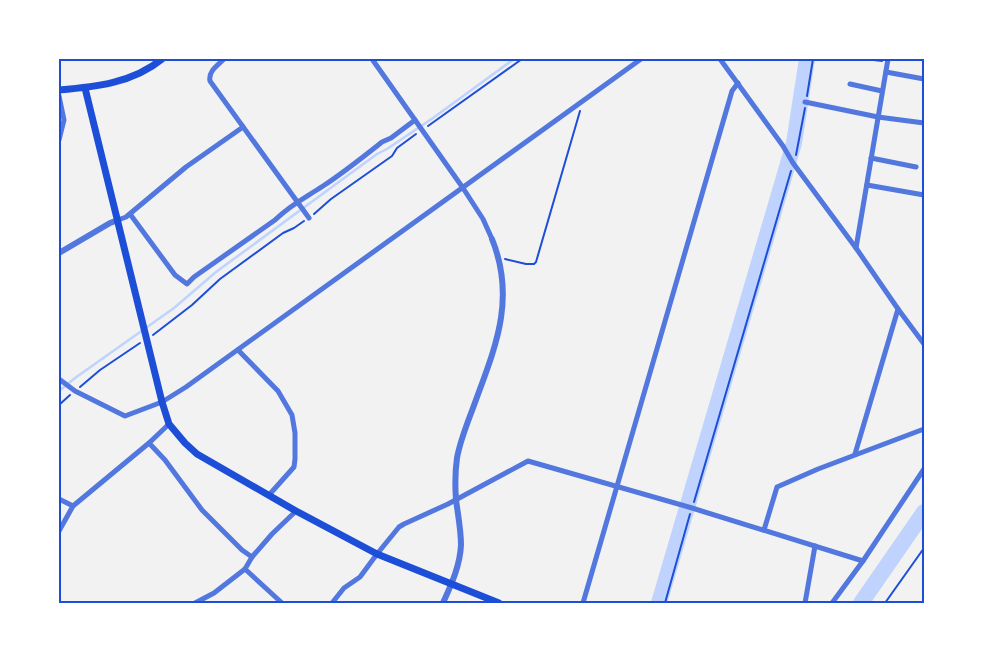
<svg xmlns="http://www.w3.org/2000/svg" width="983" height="662" viewBox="0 0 983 662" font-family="Jost,sans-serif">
<rect width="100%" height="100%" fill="#f2f2f2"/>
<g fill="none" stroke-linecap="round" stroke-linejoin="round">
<polyline stroke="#bfd3fe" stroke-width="2.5" points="59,391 75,378 174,308 216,272 377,154 387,149 433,118 514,59"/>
<g stroke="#bfd3fe" stroke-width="16">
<polyline points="659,603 794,143 807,59"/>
<polyline points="861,603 924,512"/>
</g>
<g stroke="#1d4ed8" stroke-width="2">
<polyline points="865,59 882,61"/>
<polyline points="807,96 813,59"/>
<polyline points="428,126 522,59"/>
<polyline points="796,155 805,108"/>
<polyline points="314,214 331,199 392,156 397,148 416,134"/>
<polyline points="505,259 526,264 534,264 536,262 580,111"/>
<polyline points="153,335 192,305 220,279 283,233 294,228 304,221"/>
<polyline points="80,387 100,370 140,343"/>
<polyline points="59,405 70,395"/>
<polyline points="694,502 791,171"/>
<polyline points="665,603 690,514"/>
<polyline points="885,603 924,548"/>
</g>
<g stroke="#5277de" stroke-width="5">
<path d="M 224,59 C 218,65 208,71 210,81 L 309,218"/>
<polyline points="372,59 463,188 483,219 492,239"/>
<polyline points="720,59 783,146 793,163 856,248 898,309 924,344"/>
<polyline points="886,72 924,79"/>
<polyline points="850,84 882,91"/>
<polyline points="59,96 64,120 59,140"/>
<polyline points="805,102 878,117 924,123"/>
<polyline points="871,158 916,167"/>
<polyline points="867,185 924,195"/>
<path d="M 130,214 L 175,275 L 187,284 L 194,277 L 275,220 C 291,204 305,198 323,186 C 343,173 363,157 382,142 L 391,138 L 415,120"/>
<polyline points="118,220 126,217 186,167 243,127"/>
<polyline points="856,248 888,59"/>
<polyline points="238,350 278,391 292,415 295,433 295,459 294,467 269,495"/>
<polyline points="59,379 75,391 125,416 162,402 186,387 641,59"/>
<polyline points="149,443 165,460 202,510 242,550 252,557"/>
<polyline points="855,454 898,309"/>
<polyline points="59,499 73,506"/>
<polyline points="764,530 777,487 818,469 924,429"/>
<polyline points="59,531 73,506 149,443 169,424"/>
<polyline points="245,569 282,603"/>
<polyline points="195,603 214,593 245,569 252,557 272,534 296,511"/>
<polyline points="332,603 344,588 360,577 377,554 399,527 404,524 448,504 528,461 692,508 863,561"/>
<polyline points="583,603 732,91 738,83"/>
<polyline points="805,603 815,546"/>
<polyline points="832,603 863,561 924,469"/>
</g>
<g stroke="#5277de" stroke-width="6">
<polyline points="59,253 110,223 118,220"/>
<path d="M 443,603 C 451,585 460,566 461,545 C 461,530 458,515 456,500 C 455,486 455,472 457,458 C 460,441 467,424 473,408 C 494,350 517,301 492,239"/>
</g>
<g stroke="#1d4ed8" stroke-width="7">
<polyline points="85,88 162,402 169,424 185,443 197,454 296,511 377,554 499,603"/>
<path d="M 59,90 C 95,87 133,83 162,59"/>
</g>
</g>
<rect width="983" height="662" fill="none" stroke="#ffffff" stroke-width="120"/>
<rect x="60" y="60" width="863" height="542" fill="none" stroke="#1d4ed8" stroke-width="2"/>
</svg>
